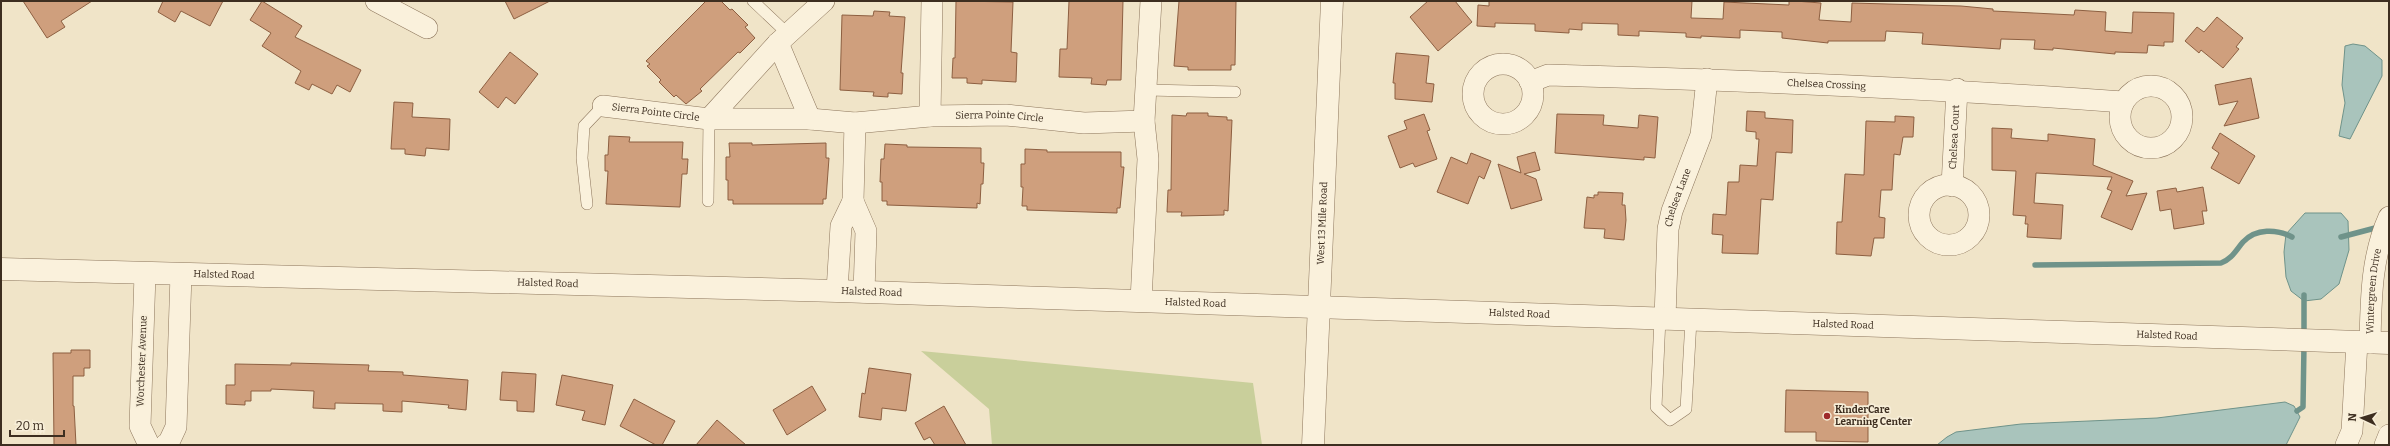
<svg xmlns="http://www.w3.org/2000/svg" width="2390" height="446" viewBox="0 0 2390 446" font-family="Bitter,serif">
<rect width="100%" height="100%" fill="#f0e4c8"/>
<polygon fill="#c9cf9b" points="921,351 1253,383 1262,445 992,445 989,409"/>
<g fill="#a9c4bc" stroke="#6f938a">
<polygon points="2353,44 2365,46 2382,60 2382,76 2350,139 2339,136 2345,103 2342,85 2345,46"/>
<polygon points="2305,213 2341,213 2348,221 2349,250 2339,284 2321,299 2304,301 2291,291 2286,277 2284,252 2286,234"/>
<polygon points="2285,402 2294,406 2300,417 2286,445 1937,445 1947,437 1956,432 2021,424 2157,418"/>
</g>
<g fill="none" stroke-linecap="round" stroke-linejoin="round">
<g stroke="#6f938a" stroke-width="5.5">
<polyline points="2341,237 2379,227"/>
<path d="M 2035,265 L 2221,263 C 2232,259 2236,250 2243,242 C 2256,228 2277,229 2292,237"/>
<polyline points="2304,336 2304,295"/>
<polyline points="2297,411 2303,407 2304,345"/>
</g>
</g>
<g fill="#cf9f7d" stroke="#8d5f41">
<polygon points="23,1 92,1 61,21 65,27 47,38"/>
<polygon points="163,1 223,1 210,26 181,11 175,22 158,12"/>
<polygon points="262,1 302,26 295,37 361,70 350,92 337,85 332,94 312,84 309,90 295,83 301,71 262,46 271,33 250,20"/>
<polygon points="505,1 550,1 514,19"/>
<polygon points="706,1 721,1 730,10 732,9 748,25 745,27 755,38 740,53 738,52 700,89 702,91 686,104 676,95 674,97 659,82 661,80 647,66 650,64 646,61"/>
<polygon points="956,1 1013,2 1011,52 1017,53 1016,82 982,80 982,84 967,83 967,78 952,78 953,58 955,58"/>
<polygon points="1069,1 1123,1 1121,80 1107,80 1106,85 1091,84 1092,78 1059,77 1060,49 1067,49"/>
<polygon points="1179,1 1236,1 1235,65 1231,65 1231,70 1188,70 1188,67 1174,66"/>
<polygon points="1428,1 1455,1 1472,22 1438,51 1410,17"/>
<polygon points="1489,1 1692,1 1691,18 1723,19 1724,2 1789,5 1789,1 1795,1 1821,3 1819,20 1851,22 1852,3 1961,6 1993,9 1993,11 2074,15 2075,10 2106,12 2105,31 2132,33 2133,12 2174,13 2173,42 2164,42 2164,46 2148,45 2147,53 2115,52 2115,54 2053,48 2053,50 2034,49 2035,40 2001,39 2000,49 1922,44 1923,33 1886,31 1885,41 1828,41 1828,43 1782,38 1782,32 1740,30 1740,38 1701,36 1701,38 1686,37 1686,33 1639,31 1639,36 1618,35 1618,24 1582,23 1582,30 1569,29 1569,33 1535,31 1535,24 1495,23 1495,27 1477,26 1478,5 1489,6"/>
<polygon points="874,11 890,12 889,16 905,17 901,73 903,73 902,94 888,93 888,97 873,96 874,92 840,90 842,15 873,16"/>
<polygon points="2217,17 2243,38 2236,47 2239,49 2223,68 2201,50 2199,53 2185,41 2197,27 2204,32"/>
<polygon points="510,52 538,74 515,104 506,97 498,108 479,92"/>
<polygon points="1396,53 1429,56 1426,83 1434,84 1432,102 1395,99 1395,83 1393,83"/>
<polygon points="2251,78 2259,118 2224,126 2238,101 2219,105 2215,85"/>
<polygon points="394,102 413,103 412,117 450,119 449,150 426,148 425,156 405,154 405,149 391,149"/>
<polygon points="1747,111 1765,112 1765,118 1793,120 1792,153 1776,152 1773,200 1761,199 1758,254 1722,253 1723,235 1712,234 1713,214 1726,215 1728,182 1739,182 1740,165 1757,166 1759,139 1756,139 1756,132 1746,131"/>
<polygon points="1187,113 1208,113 1208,116 1227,117 1227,120 1232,120 1228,211 1224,210 1224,215 1181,216 1182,212 1167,212 1168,190 1171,190 1172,115 1186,116"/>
<polygon points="1424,114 1430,130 1427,131 1437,159 1415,167 1413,163 1400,168 1388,136 1407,129 1404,121"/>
<polygon points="1557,114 1604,115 1603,125 1638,128 1639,115 1658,117 1655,158 1644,157 1644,160 1555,153"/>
<polygon points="1895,116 1914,117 1913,137 1903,137 1900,155 1894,154 1892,190 1881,190 1879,217 1885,218 1884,238 1874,238 1871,256 1836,254 1837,222 1842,222 1845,174 1864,175 1866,121 1895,122"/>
<polygon points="1992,128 2012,129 2011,138 2048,141 2048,134 2095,139 2093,165 2133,181 2126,196 2147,193 2132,230 2101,217 2112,191 2107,189 2112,177 2036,173 2034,203 2063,205 2061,239 2027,237 2028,224 2025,224 2026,216 2013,215 2016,171 1992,170"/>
<polygon points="2220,133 2255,156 2239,184 2211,168 2219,153 2212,148"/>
<polygon points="609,136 630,137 629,142 683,142 682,159 688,159 687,174 682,174 680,207 606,204 608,171 605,171 605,155 608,155"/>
<polygon points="729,143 752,143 752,145 826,143 826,158 829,158 826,199 823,199 823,204 733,204 733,200 728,200 728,180 726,180 726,157 730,157"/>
<polygon points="885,144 907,145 907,147 981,148 981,163 984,163 983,184 981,184 980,204 977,203 977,208 887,205 887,201 882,201 882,182 880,182 881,159 884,159"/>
<polygon points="1025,149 1047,150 1047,152 1121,152 1121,167 1124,167 1120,208 1117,208 1117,213 1027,210 1027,206 1022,206 1023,187 1021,187 1021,164 1025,164"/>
<polygon points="1535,152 1540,170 1524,174 1536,179 1542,200 1511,209 1498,164 1521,173 1517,157"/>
<polygon points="1471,153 1491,161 1484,179 1479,176 1468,204 1437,192 1451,157 1467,164"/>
<polygon points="2203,187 2207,211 2202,211 2204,224 2174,229 2171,209 2160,211 2157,191 2176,188 2177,192"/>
<polygon points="1598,192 1623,193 1622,205 1625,205 1626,220 1624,240 1604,238 1605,229 1584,228 1587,197 1594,198 1594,195 1598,195"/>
<polygon points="71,350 90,350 90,368 84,368 84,376 73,376 73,406 74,406 76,445 54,445 53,353 71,353"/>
<polygon points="291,363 369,365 368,371 403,372 403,375 468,380 466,410 448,408 449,405 402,401 402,412 383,411 383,404 335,403 335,409 313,408 314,391 271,389 271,391 251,391 251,401 245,401 245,405 226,404 226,385 235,385 235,364 291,365"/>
<polygon points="869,368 911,374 906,411 882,408 881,420 859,417 862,393 865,394"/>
<polygon points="502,372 536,374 534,412 517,411 517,401 500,400"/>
<polygon points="562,375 613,385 605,425 582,420 585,411 556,405"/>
<polygon points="812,386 826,410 787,435 773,410"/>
<polygon points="1786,390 1868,392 1868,442 1816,441 1816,432 1785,432"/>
<polygon points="634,399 675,421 662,445 656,445 620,426"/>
<polygon points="944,406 966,445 935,445 930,437 924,440 915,423"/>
<polygon points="717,420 746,445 696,445"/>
</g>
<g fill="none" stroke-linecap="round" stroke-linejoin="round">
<g stroke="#8d765c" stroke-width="12">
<g id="service">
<polyline points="753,1 788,34"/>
<polyline points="1147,90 1235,92"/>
<polyline points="708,201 709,119"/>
<polyline points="587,204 582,158 584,126 603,106"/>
<polyline points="1660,318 1656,407 1670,420 1686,409 1691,320"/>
</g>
</g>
<g stroke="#8d765c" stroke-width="22">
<g id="minor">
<polyline points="376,1 427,28"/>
<path id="s1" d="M 824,1 L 778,43 L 709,119 L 810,119 L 855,123 L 930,116 L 1006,115 L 1084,123 L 1144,121"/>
<polyline points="778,43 810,119"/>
<circle cx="1503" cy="94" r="30"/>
<path id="s2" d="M 1530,82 L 1548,75 C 1740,80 1932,88 2123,102"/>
<circle cx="2151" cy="117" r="31"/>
<path id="s3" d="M 603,106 L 709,119"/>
<polyline points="930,116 932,1"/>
<circle cx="1949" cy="215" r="30"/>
<path id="s4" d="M 1952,186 L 1957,89"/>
<polyline points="853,201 855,123"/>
<polyline points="145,274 140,426 149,445"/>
<polyline points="837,291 841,226 853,201 866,231 864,292"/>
<polyline points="1141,301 1148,159 1144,121 1151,1"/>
<path id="s5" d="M 1665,319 L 1668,229 L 1672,211 L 1701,135 L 1707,79"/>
<path id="s6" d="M 2370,343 C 2371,300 2371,257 2389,217"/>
<polyline points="165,445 169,442 176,427 181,274"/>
<polyline points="2346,445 2352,431 2357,342"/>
<polyline points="2385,445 2389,435"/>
</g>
</g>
<g stroke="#8d765c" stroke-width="23">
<g id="tertiary">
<path id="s7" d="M 1,269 L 837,291 L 2389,343"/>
<path id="s8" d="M 1313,445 L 1332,1"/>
</g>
</g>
<use href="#service" stroke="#faf1dc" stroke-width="11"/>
<use href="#minor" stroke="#faf1dc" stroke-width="21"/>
<use href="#tertiary" stroke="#faf1dc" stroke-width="22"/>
</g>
<circle fill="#9e2a2b" stroke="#f7eed8" stroke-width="1.5" cx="1827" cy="416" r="4"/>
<g text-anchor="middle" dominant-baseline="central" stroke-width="3.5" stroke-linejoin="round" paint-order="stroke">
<g font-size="10" fill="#3d2e20" stroke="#f7eed8">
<text stroke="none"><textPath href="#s2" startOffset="298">Chelsea Crossing</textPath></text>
<text stroke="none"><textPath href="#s3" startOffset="53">Sierra Pointe Circle</textPath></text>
<text stroke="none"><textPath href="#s1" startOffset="456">Sierra Pointe Circle</textPath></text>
<text stroke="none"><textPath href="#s4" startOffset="49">Chelsea Court</textPath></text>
<text stroke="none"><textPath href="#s5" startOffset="123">Chelsea Lane</textPath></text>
<text stroke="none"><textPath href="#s8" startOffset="222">West 13 Mile Road</textPath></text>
<text stroke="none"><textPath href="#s7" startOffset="223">Halsted Road</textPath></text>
<text stroke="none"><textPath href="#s7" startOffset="547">Halsted Road</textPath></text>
<text stroke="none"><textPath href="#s6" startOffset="52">Wintergreen Drive</textPath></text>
<text stroke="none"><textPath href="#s7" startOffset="871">Halsted Road</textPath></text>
<text stroke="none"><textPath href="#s7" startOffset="1195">Halsted Road</textPath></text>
<text stroke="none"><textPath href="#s7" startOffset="1519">Halsted Road</textPath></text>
<text stroke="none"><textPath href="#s7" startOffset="1843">Halsted Road</textPath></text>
<text stroke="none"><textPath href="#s7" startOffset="2167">Halsted Road</textPath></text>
<text transform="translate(142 361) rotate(-88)">Worchester Avenue</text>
</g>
<g font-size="10" font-weight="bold" fill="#3d2e20" stroke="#f7eed8" text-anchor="start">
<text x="1835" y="410">KinderCare<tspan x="1835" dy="12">Learning Center</tspan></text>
</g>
</g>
<rect width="2390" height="446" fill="none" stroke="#3d2e20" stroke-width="4"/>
<g transform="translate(2362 418) rotate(274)" stroke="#f7eed8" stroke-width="3" paint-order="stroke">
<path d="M0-3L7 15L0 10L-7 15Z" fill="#3d2e20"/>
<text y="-6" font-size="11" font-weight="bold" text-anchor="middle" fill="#3d2e20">N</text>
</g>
<path d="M10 430v6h54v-6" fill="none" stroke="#3d2e20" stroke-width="2"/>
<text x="16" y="430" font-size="12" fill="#3d2e20" stroke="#f7eed8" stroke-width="3" paint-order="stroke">20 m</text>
</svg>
